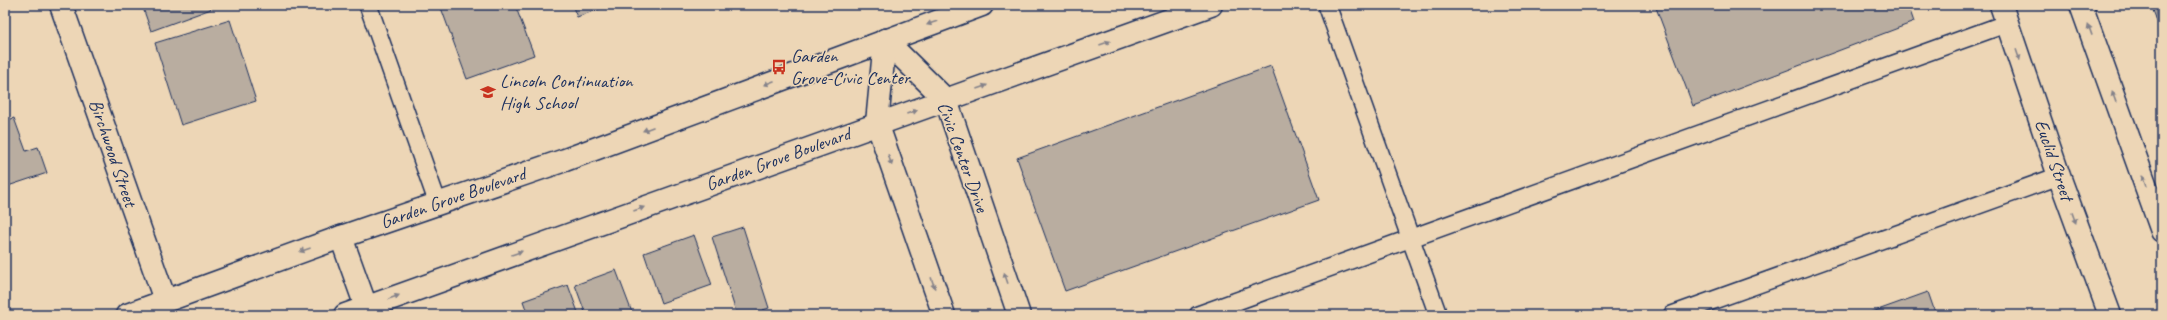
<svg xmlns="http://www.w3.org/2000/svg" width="2167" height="320" viewBox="0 0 2167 320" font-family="Caveat,sans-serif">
<rect width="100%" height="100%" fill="#edd6b6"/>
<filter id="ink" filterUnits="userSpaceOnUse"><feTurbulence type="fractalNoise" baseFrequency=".025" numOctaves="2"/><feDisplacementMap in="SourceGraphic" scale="8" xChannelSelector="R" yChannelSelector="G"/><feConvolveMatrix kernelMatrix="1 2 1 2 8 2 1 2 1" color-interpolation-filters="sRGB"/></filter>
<g filter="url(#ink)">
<g fill="#b9ada0" stroke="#1b2f5e">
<polygon points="142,5 209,5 211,9 151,31"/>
<polygon points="440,5 515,5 534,55 467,79"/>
<polygon points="572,5 610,5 577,17"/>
<polygon points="1655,5 1908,5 1914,22 1693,106"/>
<polygon points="2151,5 2162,5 2162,34"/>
<polygon points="230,20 256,101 181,125 155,43"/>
<polygon points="1271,66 1319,200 1065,291 1017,158"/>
<polygon points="14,118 26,151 38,147 47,173 5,187 5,121"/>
<polygon points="743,227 769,308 748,315 737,315 712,237"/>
<polygon points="694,235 712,285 661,303 644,253"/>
<polygon points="616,270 633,315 586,315 575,285"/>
<polygon points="568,285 579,315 528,315 523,301"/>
<polygon points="1928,292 1936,315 1864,315"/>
</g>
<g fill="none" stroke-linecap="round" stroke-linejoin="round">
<g stroke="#1b2f5e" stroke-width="20">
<g id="service">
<polyline points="368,5 438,204"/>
<polyline points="1327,5 1438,315"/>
<polyline points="1198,315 2008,23"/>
<polyline points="1672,315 2059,176"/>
</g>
</g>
<g stroke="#1b2f5e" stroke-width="25">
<g id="minor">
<polyline points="61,5 165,300"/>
<polyline points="885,40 946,100 1019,315"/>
<polyline points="885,40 877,123 944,315"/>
<polyline points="341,237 369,315"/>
</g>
</g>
<g stroke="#1b2f5e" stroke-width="25">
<g id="primary">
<polyline points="2001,5 2059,176 2110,315"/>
<polyline points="2081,5 2162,231"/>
<polyline points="127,315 341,237 565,160 982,5"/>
<polyline points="345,315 1211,5"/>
</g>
</g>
<use href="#service" stroke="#edd6b6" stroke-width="17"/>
<use href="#minor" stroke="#edd6b6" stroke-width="22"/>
<use href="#primary" stroke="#edd6b6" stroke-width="22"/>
</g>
<defs><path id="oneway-solid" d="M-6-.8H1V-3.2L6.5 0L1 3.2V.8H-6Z"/></defs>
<g fill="#84828a">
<use href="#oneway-solid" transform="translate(932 23) rotate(160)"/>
<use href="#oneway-solid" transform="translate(2090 30) rotate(-110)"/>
<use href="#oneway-solid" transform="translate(1105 43) rotate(-20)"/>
<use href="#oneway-solid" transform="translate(2018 55) rotate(71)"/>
<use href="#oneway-solid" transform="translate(769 83) rotate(159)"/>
<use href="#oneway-solid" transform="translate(982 87) rotate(-20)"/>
<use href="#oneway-solid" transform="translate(2114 97) rotate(-110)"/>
<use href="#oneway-solid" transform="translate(912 112) rotate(-19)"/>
<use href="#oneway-solid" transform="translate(648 129) rotate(159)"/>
<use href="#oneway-solid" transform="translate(890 160) rotate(71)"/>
<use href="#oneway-solid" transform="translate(2144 181) rotate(-110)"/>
<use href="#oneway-solid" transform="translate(639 209) rotate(-20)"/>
<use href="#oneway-solid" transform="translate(2074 218) rotate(70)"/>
<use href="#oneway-solid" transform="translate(305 250) rotate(160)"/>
<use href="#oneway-solid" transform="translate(517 253) rotate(-20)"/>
<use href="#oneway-solid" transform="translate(1006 278) rotate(-109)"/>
<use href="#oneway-solid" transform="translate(933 283) rotate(71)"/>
<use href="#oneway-solid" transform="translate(394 297) rotate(-20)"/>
</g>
</g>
<defs>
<g id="bus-bare" transform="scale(1.2)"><path d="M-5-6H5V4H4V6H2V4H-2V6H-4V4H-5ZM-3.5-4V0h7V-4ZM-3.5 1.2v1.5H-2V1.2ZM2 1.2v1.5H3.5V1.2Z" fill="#c8321e" stroke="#edd6b6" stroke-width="2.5" paint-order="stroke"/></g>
<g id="school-bare" transform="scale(1.2)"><path d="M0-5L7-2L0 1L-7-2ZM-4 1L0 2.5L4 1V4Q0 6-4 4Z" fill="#c8321e" stroke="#edd6b6" stroke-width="2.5" paint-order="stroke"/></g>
</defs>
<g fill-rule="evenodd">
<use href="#bus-bare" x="779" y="67"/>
<use href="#school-bare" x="488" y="92"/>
</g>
<g text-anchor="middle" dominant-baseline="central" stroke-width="3.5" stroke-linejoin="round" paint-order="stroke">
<g font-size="19" fill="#1b2f5e" stroke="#edd6b6" text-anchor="start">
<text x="791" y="56">Garden<tspan x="791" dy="22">Grove-Civic Center</tspan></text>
<text x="500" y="81">Lincoln Continuation<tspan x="500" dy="22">High School</tspan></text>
</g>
<g font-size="19" fill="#1b2f5e" stroke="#edd6b6">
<text transform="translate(113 153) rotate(71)">Birchwood Street</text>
<text transform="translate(963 157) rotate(70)">Civic Center Drive</text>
<text transform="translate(778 159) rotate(-20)">Garden Grove Boulevard</text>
<text transform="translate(2054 160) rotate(71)">Euclid Street</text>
<text transform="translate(453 198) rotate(-19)">Garden Grove Boulevard</text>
</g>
</g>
<rect width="2167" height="320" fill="none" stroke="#edd6b6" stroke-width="20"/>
<rect x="10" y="10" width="2147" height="300" fill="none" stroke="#1b2f5e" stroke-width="1.5" filter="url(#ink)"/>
</svg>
